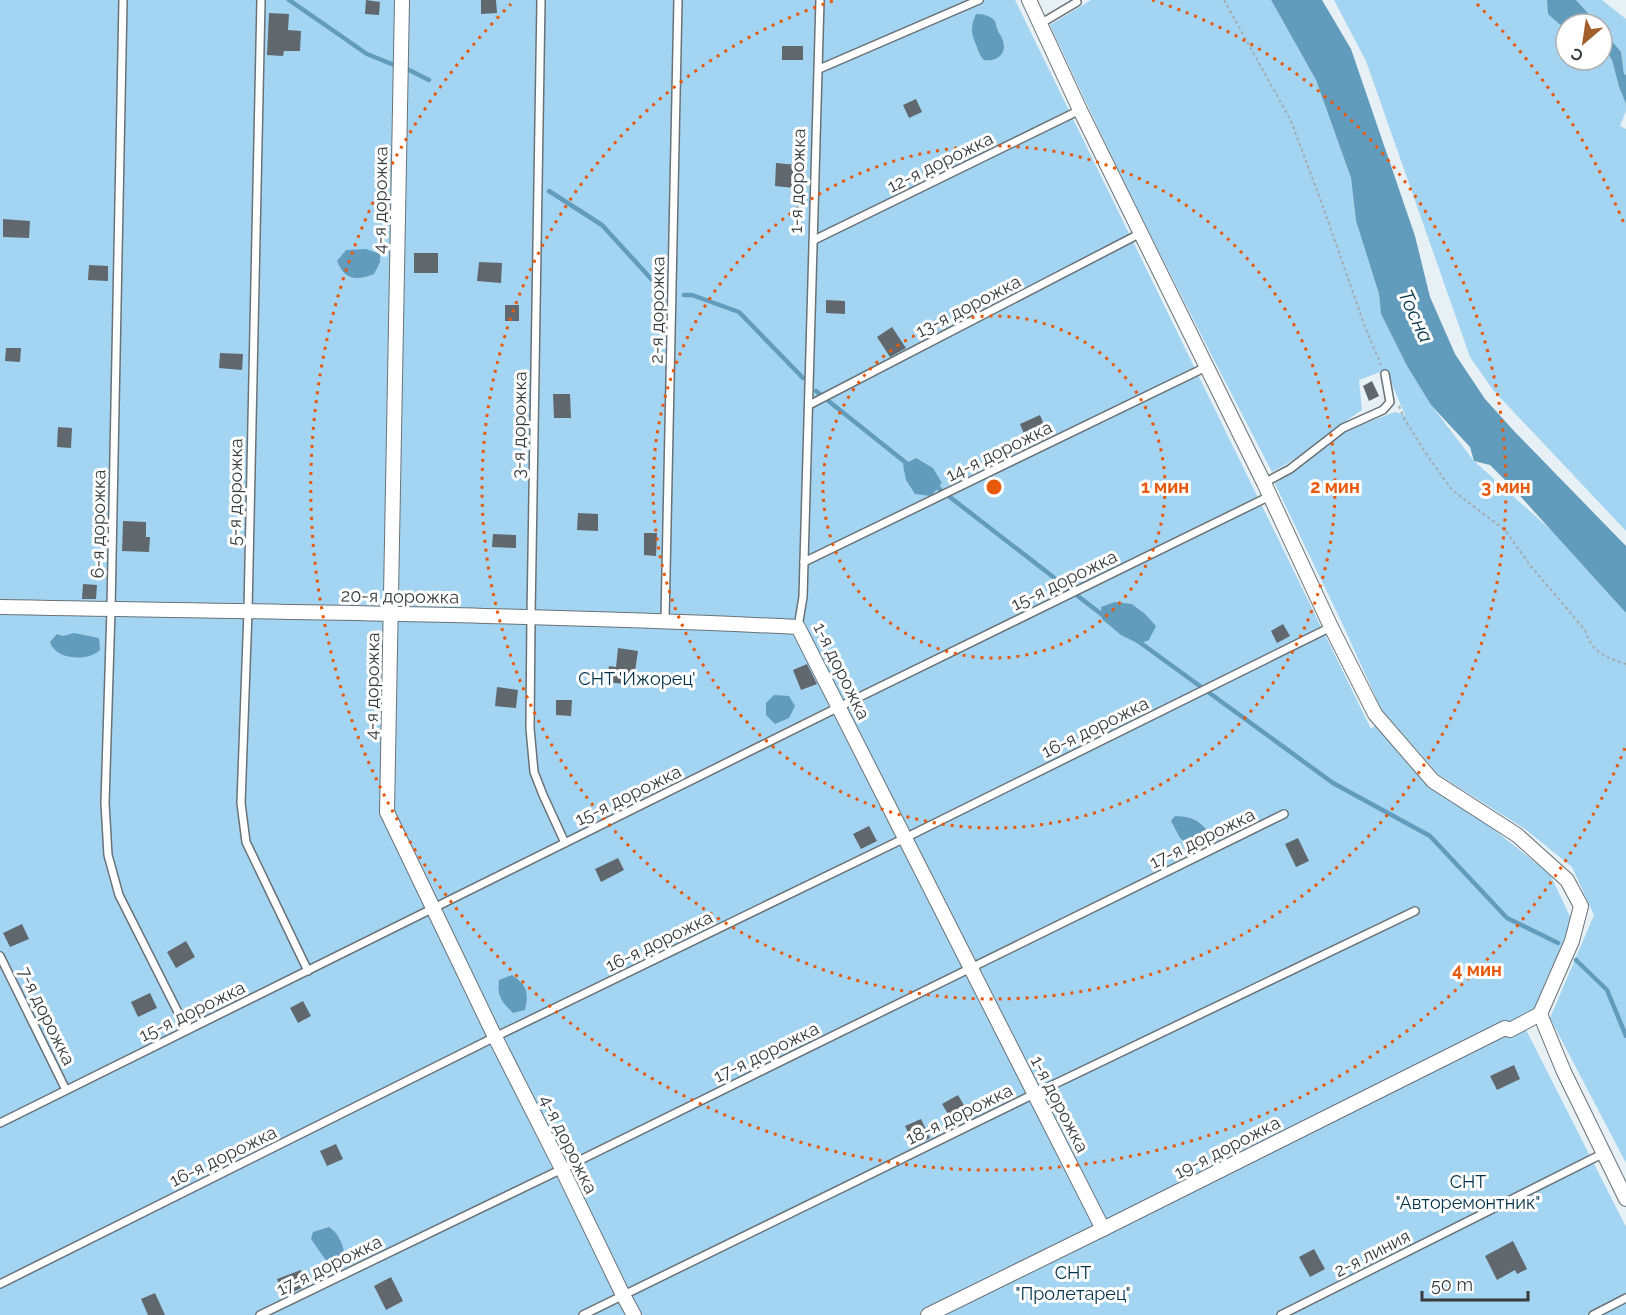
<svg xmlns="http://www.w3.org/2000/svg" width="1626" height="1315" viewBox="0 0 1626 1315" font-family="Raleway,sans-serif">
<rect width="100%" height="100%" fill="#e6f0f5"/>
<g fill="#a3d5f2">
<polygon points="0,0 1015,0 1371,729 1376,725 1429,786 1488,825 1550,874 1572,921 1534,1009 1519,1016 1626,1227 1626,1315 0,1315"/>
<path d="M 1091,0 L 1271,0 L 1316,80 L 1351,178 L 1356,221 L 1379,294 L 1381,314 L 1407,366 L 1431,405 L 1474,461 L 1552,531 L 1626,613 L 1626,1163 L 1550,1018 L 1594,915 L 1572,867 L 1525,829 L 1439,775 L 1381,709 L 1342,623 L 1275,484 L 1347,430 L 1395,412 L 1405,415 L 1386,370 L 1359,380 L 1362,410 C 1331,430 1304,456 1272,472 C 1195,324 1119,176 1050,25 Z"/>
<polygon points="1334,0 1547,0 1549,14 1566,30 1566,60 1602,60 1602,44 1612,60 1619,87 1626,104 1626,111 1620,126 1626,129 1626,531 1493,390 1470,357 1366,61"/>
<polygon points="1576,0 1602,0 1626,19 1626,75 1624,74 1621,52 1602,29 1602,24 1598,24"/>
</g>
<g fill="#629cbc">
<polygon points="1271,0 1322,0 1351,49 1415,236 1430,297 1455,354 1485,399 1514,431 1626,546 1626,613 1512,487 1490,465 1474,461 1470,447 1431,405 1407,366 1381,314 1379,294 1356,221 1351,178 1316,80"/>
<polygon points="1547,0 1576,0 1598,24 1566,24 1566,30 1548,14"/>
<path d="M 976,14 C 982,14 989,15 994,20 C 997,24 995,24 997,28 C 998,33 1002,36 1003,41 C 1007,54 997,62 984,60 C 980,56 979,53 977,47 C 971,33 970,28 976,14 Z"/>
<polygon points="1602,29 1621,52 1624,74 1626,75 1626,104 1619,87 1612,60 1602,44"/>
<path d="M 366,249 L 380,254 L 380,262 L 374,274 C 355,281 345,280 337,261 L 346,250 Z"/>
<polygon points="916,458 933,468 942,483 931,496 915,494 906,480 903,465"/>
<polygon points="1115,602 1132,604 1145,614 1156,626 1149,640 1139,644 1121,635 1102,619 1101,607"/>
<path d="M 74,633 L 99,638 L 100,650 C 88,662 55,660 50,642 L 57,634 L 63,636 Z"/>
<polygon points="774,695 789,696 795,706 789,718 775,724 766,715 766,703"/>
<path d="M 1175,816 C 1193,817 1199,820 1210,834 L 1206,845 L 1191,847 L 1180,838 L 1171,821 Z"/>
<path d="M 512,975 C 527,985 529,993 525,1010 L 513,1013 C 501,1001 497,996 499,980 Z"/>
<path d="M 329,1227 C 340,1234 345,1249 345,1262 L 330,1266 L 311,1239 L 313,1232 Z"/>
</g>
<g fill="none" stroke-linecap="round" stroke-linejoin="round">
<g stroke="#629cbc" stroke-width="4.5">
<polyline points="289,0 367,54 394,65"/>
<polyline points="409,70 429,80"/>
<polyline points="549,191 602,225 665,294"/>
<polyline points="684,295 692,295 739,312 803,378"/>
<polyline points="816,391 910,466"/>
<polyline points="933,484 1105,617"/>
<polyline points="1138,641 1333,783 1430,836 1507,918 1558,943"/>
<polyline points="1576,960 1607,990 1626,1036"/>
</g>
</g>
<g fill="#60686d">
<polygon points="366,0 380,2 379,15 365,14"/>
<polygon points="481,0 496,0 497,13 481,14"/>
<polygon points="269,13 289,14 288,30 301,31 300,51 284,51 283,56 267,55"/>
<rect x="782" y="46" width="21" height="14"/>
<polygon points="916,99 922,112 909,118 903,105"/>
<polygon points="776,163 797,165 795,188 775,186"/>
<polygon points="3,219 30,221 29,238 3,237"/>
<rect x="414" y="253" width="24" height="20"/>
<polygon points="479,262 502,263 501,283 477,281"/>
<polygon points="89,265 108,266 108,281 88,280"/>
<polygon points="826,300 845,301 845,314 826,313"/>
<rect x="505" y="305" width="14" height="16"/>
<polygon points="892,327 906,348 890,357 877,337"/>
<polygon points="6,348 21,348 20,362 5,361"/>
<polygon points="220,353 243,354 242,370 219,368"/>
<polygon points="1372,381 1379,396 1369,401 1363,386"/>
<polygon points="553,394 570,394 571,418 554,418"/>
<polygon points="1040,415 1049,437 1029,446 1020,424"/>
<polygon points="58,427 72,428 71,448 57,447"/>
<polygon points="578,513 598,514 598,531 577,530"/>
<polygon points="123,521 146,522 146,537 150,537 149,552 122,551"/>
<polygon points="644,533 657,533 656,556 644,555"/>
<polygon points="493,534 516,535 516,548 492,547"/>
<polygon points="83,584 97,585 96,599 82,599"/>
<polygon points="1283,624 1290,636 1277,643 1271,631"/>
<polygon points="618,648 638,651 633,685 607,682 609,666 616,667"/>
<polygon points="807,664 817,684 801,690 793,670"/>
<polygon points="497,687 518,690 516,708 495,706"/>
<polygon points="556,700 572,700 571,716 556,715"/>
<polygon points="869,826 877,841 861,849 853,834"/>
<polygon points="1298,838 1309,861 1296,867 1285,844"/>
<polygon points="618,858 624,870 601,882 595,869"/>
<polygon points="22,924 29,939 10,947 3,933"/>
<polygon points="186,941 195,957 176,968 167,952"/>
<polygon points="150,993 157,1008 138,1017 131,1002"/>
<polygon points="303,1001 311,1016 298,1023 290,1008"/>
<polygon points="1514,1065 1520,1079 1497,1090 1490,1076"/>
<polygon points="958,1095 969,1114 953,1122 942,1104"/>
<polygon points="921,1119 930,1138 914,1145 905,1126"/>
<polygon points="336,1144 343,1159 327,1166 320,1151"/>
<polygon points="1513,1241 1527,1269 1517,1274 1515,1270 1497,1280 1485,1256"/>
<polygon points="1314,1249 1325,1269 1310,1277 1299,1257"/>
<polygon points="301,1270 306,1286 283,1296 277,1279"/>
<polygon points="391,1277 403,1301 386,1310 374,1286"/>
<polygon points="155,1293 165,1315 148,1315 141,1299"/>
</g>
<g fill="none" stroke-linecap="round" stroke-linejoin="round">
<g stroke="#697277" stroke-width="10">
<g id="lane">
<polyline points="123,0 111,609 105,803 108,855 119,895 187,1030"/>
<polyline points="261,0 248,611 241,803 246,842 308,971"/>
<polyline points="541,0 531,617 530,728 534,772 543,795 565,843"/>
<polyline points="1040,24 1077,2"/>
<polyline points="819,69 979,0"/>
<polyline points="814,240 1080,110"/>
<polyline points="809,405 1141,233"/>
<polyline points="1264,483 1290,469 1343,428 1383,410 1390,402 1385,374"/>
<polyline points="804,562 1206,367"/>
<polyline points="665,620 678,0"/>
<polyline points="798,627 803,597 820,0"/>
<polyline points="0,956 66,1090"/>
<polyline points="0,1123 839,707 1270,496"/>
<polyline points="0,1284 495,1037 905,838 1331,627"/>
<polyline points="260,1315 562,1169 1284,814"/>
<polyline points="583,1315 1034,1094 1415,911"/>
<polyline points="1281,1315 1604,1153"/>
<polyline points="1593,1315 1626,1298"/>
</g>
</g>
<g stroke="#697277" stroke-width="16">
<g id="street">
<polyline points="402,0 387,812 495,1037 562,1169 623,1295 634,1315"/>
<polyline points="1029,0 1080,110 1264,483 1331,627 1375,714 1433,781 1517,835 1567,880 1581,906 1572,941 1540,1014 1564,1072 1626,1199"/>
<path d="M 0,607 C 266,612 532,614 798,627 L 1103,1229"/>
<polyline points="928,1315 1103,1229 1505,1028 1510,1030 1540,1014"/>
</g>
</g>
<g stroke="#a4abaf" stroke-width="2" stroke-dasharray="3 3" stroke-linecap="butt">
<polyline points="1224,0 1291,121 1322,204 1365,327 1381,365"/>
<path d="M 1399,406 L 1405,420 L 1429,458 L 1452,490 L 1505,530 L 1530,565 L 1585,630 C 1592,653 1605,657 1626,664"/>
</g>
<use href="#lane" stroke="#fff" stroke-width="7"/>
<use href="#street" stroke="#fff" stroke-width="14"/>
</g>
<g fill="none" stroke="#e8590c" stroke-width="3" stroke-dasharray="3 6">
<circle cx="994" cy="487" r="171"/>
<circle cx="994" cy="487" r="341"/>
<path d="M1152 0A512 512 0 1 1 836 0"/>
<path d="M1625 748A683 683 0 1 1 511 4M1477 4A683 683 0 0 1 1625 226"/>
</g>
<g text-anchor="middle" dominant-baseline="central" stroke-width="6" stroke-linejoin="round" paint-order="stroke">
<g font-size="18" fill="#383b3e" stroke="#fff">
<text transform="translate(940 162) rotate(-26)">12-я дорожка</text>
<text transform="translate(797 181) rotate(-88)">1-я дорожка</text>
<text transform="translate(380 200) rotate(-89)">4-я дорожка</text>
<text transform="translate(968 306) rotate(-27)">13-я дорожка</text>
<text transform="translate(657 310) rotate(-89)">2-я дорожка</text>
<text transform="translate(519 425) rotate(-89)">3-я дорожка</text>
<text transform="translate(999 451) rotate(-26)">14-я дорожка</text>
<text transform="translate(235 492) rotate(-89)">5-я дорожка</text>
<text transform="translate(98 524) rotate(-89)">6-я дорожка</text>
<text transform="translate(1064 580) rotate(-26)">15-я дорожка</text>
<text transform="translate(400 596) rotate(1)">20-я дорожка</text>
<text transform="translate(842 671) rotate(64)">1-я дорожка</text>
<text transform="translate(372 686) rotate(-89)">4-я дорожка</text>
<text transform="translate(1095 727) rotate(-26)">16-я дорожка</text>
<text transform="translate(628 795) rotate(-26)">15-я дорожка</text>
<text transform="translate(1202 838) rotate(-26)">17-я дорожка</text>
<text transform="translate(659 941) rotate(-26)">16-я дорожка</text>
<text transform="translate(192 1011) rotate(-26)">15-я дорожка</text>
<text transform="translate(47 1016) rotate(64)">7-я дорожка</text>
<text transform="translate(766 1052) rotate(-26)">17-я дорожка</text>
<text transform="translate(1060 1104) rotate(63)">1-я дорожка</text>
<text transform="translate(959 1114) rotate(-26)">18-я дорожка</text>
<text transform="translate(569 1144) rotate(64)">4-я дорожка</text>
<text transform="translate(1227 1147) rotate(-27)">19-я дорожка</text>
<text transform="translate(223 1156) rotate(-26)">16-я дорожка</text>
<text transform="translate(1372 1253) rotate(-27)">2-я линия</text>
<text transform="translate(329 1265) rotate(-26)">17-я дорожка</text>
</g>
<g font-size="18" fill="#003249" stroke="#fff">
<text x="637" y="678">СНТ 'Ижорец'</text>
<text x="1468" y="1181">СНТ<tspan x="1468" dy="21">"Авторемонтник"</tspan></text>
<text x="1073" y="1272">СНТ<tspan x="1073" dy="21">"Пролетарец"</tspan></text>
</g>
<g font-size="20" font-style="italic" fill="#003349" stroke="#fff">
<text transform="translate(1416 316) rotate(65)">Тосна</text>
</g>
</g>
<circle cx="994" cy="487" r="9" fill="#e8590c" stroke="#fff" stroke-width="3"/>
<g font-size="18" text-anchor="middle" font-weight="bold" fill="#e8590c" stroke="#fff" stroke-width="6" stroke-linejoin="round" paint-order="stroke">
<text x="1165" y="493">1 мин</text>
<text x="1335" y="493">2 мин</text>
<text x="1506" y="493">3 мин</text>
<text x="1477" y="976">4 мин</text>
</g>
<g transform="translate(1584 42) rotate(209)"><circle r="28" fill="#ffffff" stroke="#afb1b2" stroke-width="1.5"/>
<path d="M0-4.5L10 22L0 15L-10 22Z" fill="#a25f2e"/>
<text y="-9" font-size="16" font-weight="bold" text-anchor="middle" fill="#383b3e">С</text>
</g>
<path d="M1422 1291v9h106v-9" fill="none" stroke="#383b3e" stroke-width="3"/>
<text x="1431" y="1291" font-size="18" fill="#383b3e" stroke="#ffffff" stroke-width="4.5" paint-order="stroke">50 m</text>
</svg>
